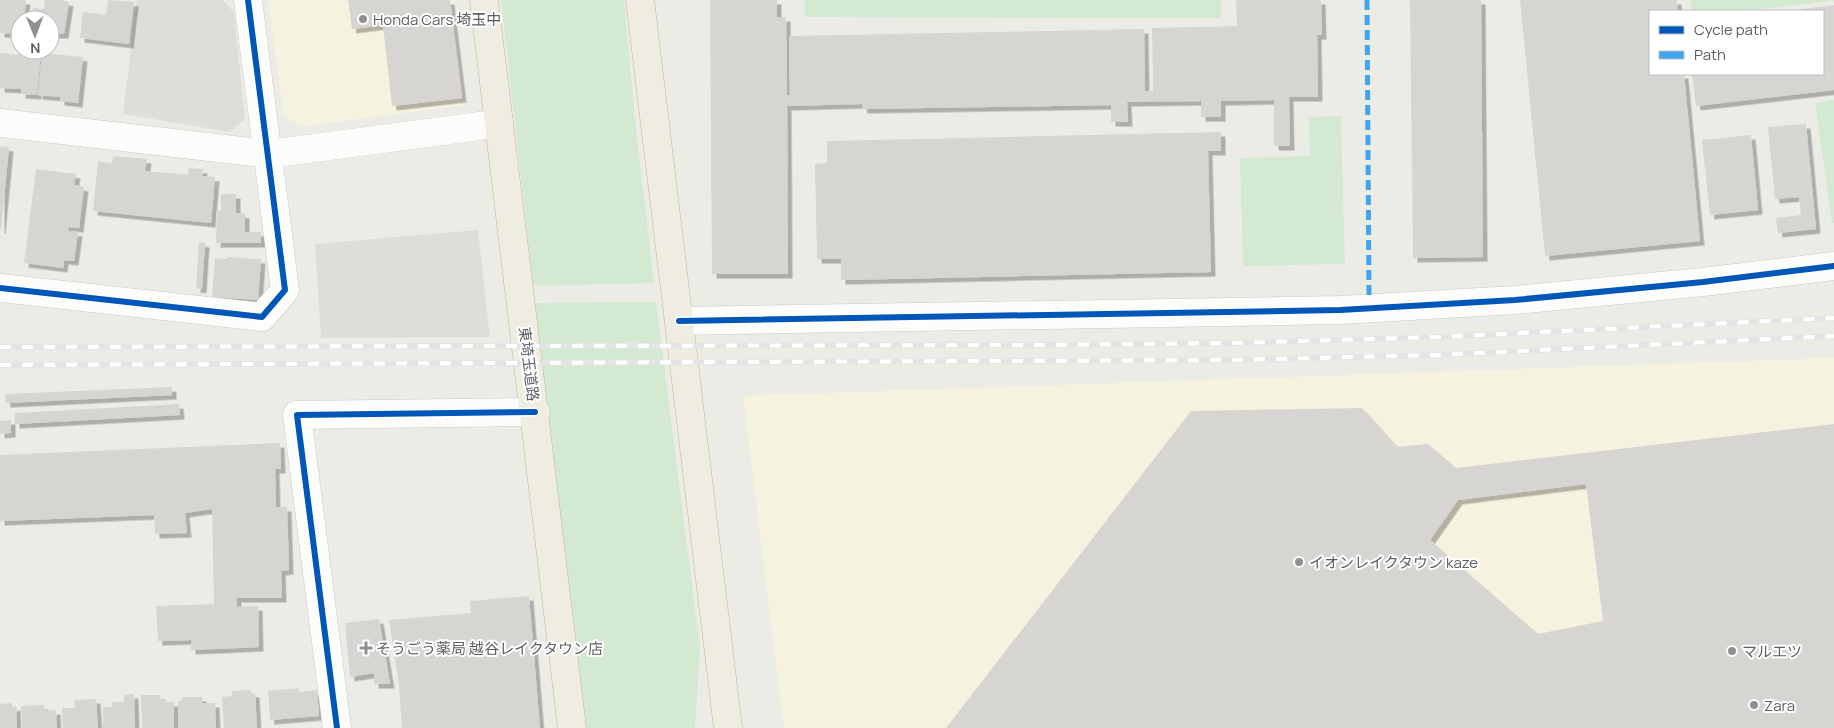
<svg xmlns="http://www.w3.org/2000/svg" width="1834" height="728" viewBox="0 0 1834 728" font-family="Manrope,'Noto Sans JP',sans-serif">
<defs>
<filter id="shadow"><feDropShadow dx="4.5" dy="4.5" stdDeviation="0" flood-color="#0004"/></filter>
</defs>
<rect width="100%" height="100%" fill="#ecece7"/>
<g fill="#f6f2e0">
<polygon points="268,0 453,0 466,105 303,126 284,117"/>
<polygon points="1834,358 1834,728 784,728 743,396"/>
</g>
<g fill="#dfddda">
<polygon points="137,0 223,0 234,13 245,119 230,132 123,114"/>
<polygon points="478,230 490,337 321,338 315,244"/>
</g>
<g fill="#d4e9d2">
<polygon points="501,0 624,0 635,119 654,283 533,286"/>
<polygon points="805,0 1221,0 1221,18 805,17"/>
<polygon points="1690,0 1834,0 1834,1 1759,9 1759,11 1692,11"/>
<polygon points="1834,100 1834,223 1832,223 1815,103"/>
<polygon points="1341,116 1345,264 1243,266 1240,158 1310,156 1309,117"/>
<polygon points="656,302 700,647 695,728 586,728 535,303"/>
</g>
<g fill="#d6d5d2" fill-rule="evenodd" filter="url(#shadow)">
<polygon points="0,0 26,0 24,20 20,20 20,34 0,33"/>
<polygon points="45,0 61,0 69,2 64,34 50,34 50,20 31,20 33,8 44,9"/>
<polygon points="108,0 134,2 129,44 80,38 83,12 106,15"/>
<polygon points="348,0 450,0 462,98 392,106 383,25 352,29"/>
<polygon points="710,0 777,0 777,17 786,17 787,95 790,95 789,36 1144,29 1145,91 1153,91 1152,28 1237,26 1236,0 1321,0 1322,35 1317,35 1318,97 1289,97 1290,146 1274,146 1274,100 1221,101 1221,117 1201,117 1201,101 1127,102 1128,122 1111,122 1111,105 863,109 862,104 787,106 788,274 712,274"/>
<polygon points="1410,0 1481,0 1483,257 1413,258"/>
<polygon points="1520,0 1677,0 1678,11 1650,11 1650,74 1684,74 1700,241 1545,256"/>
<polygon points="1834,5 1834,90 1696,106 1692,74 1823,74 1823,11 1795,10"/>
<polygon points="18,50 31,50 31,52 41,52 37,95 21,94 21,89 0,88 0,53 18,55"/>
<polygon points="42,53 83,57 78,103 60,101 60,97 38,95"/>
<polygon points="1806,124 1816,229 1778,233 1776,218 1801,215 1799,197 1775,199 1768,127"/>
<polygon points="1221,132 1221,151 1208,151 1211,272 841,280 841,259 817,259 815,164 827,163 827,141"/>
<polygon points="1751,135 1758,210 1710,215 1702,140"/>
<polygon points="0,146 9,147 1,229 0,229"/>
<polygon points="113,156 147,159 145,171 188,175 189,168 203,169 202,176 215,177 211,223 93,211 98,161 112,163"/>
<polygon points="36,169 76,174 74,185 84,187 79,228 69,227 68,231 78,232 74,261 64,260 63,268 24,263"/>
<polygon points="221,194 236,194 236,213 245,214 245,232 261,232 261,243 216,243 217,211 221,211"/>
<polygon points="199,242 205,243 202,289 196,288"/>
<polygon points="227,257 261,259 258,300 212,297 215,258 227,259"/>
<polygon points="172,387 172,395 6,403 5,394"/>
<polygon points="179,404 180,415 15,424 15,413"/>
<path d="M 1362,408 L 1397,447 L 1428,444 L 1456,468 L 1834,424 L 1834,728 L 946,728 L 1191,411 ZM 1586,484 L 1603,621 L 1538,634 L 1430,540 L 1458,500 Z"/>
<polygon points="11,420 11,433 0,434 0,421"/>
<polygon points="280,443 281,469 275,469 276,507 287,507 289,570 281,571 282,598 237,598 237,607 258,606 259,647 191,650 191,640 158,641 156,606 214,604 212,509 185,513 187,533 155,534 154,515 0,521 0,455"/>
<polygon points="529,596 540,728 402,728 399,685 389,620 471,613 470,601"/>
<polygon points="379,619 390,684 374,684 374,673 350,677 345,623"/>
<polygon points="299,688 299,692 317,690 319,716 270,720 268,691"/>
<polygon points="251,690 251,693 255,693 257,728 224,728 222,697 232,696 232,691"/>
<polygon points="134,694 135,728 103,728 103,707 112,707 112,702 124,702 124,695"/>
<polygon points="141,695 160,695 160,699 166,699 166,702 174,702 174,728 142,728"/>
<polygon points="182,697 202,697 202,703 215,703 216,728 179,728 178,701 182,701"/>
<polygon points="96,699 98,728 63,728 62,708 75,708 74,700"/>
<polygon points="12,703 12,707 16,706 17,728 0,728 0,704"/>
<polygon points="44,705 44,711 56,710 57,728 22,728 21,706"/>
</g>
<g fill="none" stroke-linecap="round" stroke-linejoin="round">
<g stroke="#c9c9c7" stroke-width="29">
<g id="street">
<polyline points="0,123 269,154 480,126 499,122"/>
<polyline points="0,288 262,317 285,290 248,0"/>
<polyline points="679,321 1340,310 1515,300 1703,282 1834,266"/>
<polyline points="337,728 297,415 535,412"/>
</g>
</g>
<g stroke="#c4b693" stroke-width="29">
<g id="highway">
<polyline points="484,0 572,728"/>
<polyline points="640,0 728,728"/>
</g>
</g>
<use href="#street" stroke="#fcfcfb" stroke-width="28"/>
<use href="#highway" stroke="#efece1" stroke-width="28"/>
<g stroke="#e3e4e3" stroke-width="5.5">
<g id="rail">
<polyline points="0,347 1035,345 1235,343 1437,337 1834,318"/>
<polyline points="0,365 1234,360 1438,355 1834,336"/>
</g>
</g>
<use href="#rail" stroke="#fff" stroke-width="4" stroke-dasharray="11" stroke-linecap="butt"/>
<polyline stroke="#40a5ee" stroke-width="5" stroke-dasharray="10 5" stroke-linecap="butt" points="1367,0 1369,295"/>
<g stroke="#fff" stroke-width="9">
<g id="cycleway">
<polyline points="0,288 262,317 285,290 248,0"/>
<polyline points="679,321 1340,310 1515,300 1703,282 1834,266"/>
<polyline points="337,728 297,415 535,412"/>
</g>
</g>
<use href="#cycleway" stroke="#0057b8" stroke-width="6"/>
</g>
<g fill="#8e9192" stroke="#fff" stroke-width="2">
<circle cx="363" cy="19" r="5"/>
<circle cx="1299" cy="562" r="5"/>
<path d="M363.5 640.5h5v5h5v5h-5v5h-5v-5h-5v-5h5z"/>
<circle cx="1732" cy="651" r="5"/>
<circle cx="1754" cy="705" r="5"/>
</g>
<g text-anchor="middle" dominant-baseline="central" stroke-width="4" stroke-linejoin="round" paint-order="stroke">
<g font-size="15" fill="#5c6065" stroke="#fff" text-anchor="start">
<text x="373" y="19">Honda Cars 埼玉中</text>
<text x="1309" y="562">イオンレイクタウン kaze</text>
<text x="376" y="648">そうごう薬局 越谷レイクタウン店</text>
<text x="1742" y="651">マルエツ</text>
<text x="1764" y="705">Zara</text>
</g>
<g font-size="15" fill="#5c6065" stroke="#fff">
<text transform="translate(529 364) rotate(83)">東埼玉道路</text>
</g>
</g>
<rect x="1649" y="10" width="175" height="65" fill="#ffffff" stroke="#bebfc1"/>
<rect x="1659" y="26" width="25" height="8" fill="#0057b8" stroke="#bebfc1"/>
<text x="1694" y="35" font-size="15" fill="#5c6065">Cycle path</text>
<rect x="1659" y="51" width="25" height="8" fill="#40a5ee" stroke="#bebfc1"/>
<text x="1694" y="60" font-size="15" fill="#5c6065">Path</text>
<g transform="translate(35 35) rotate(179)"><circle r="24" fill="#ffffff" stroke="#bebfc1"/>
<path d="M0-4L9 19L0 12L-9 19Z" fill="#8e9192"/>
<text y="-8" font-size="14" font-weight="bold" text-anchor="middle" fill="#5c6065">N</text>
</g>
</svg>
